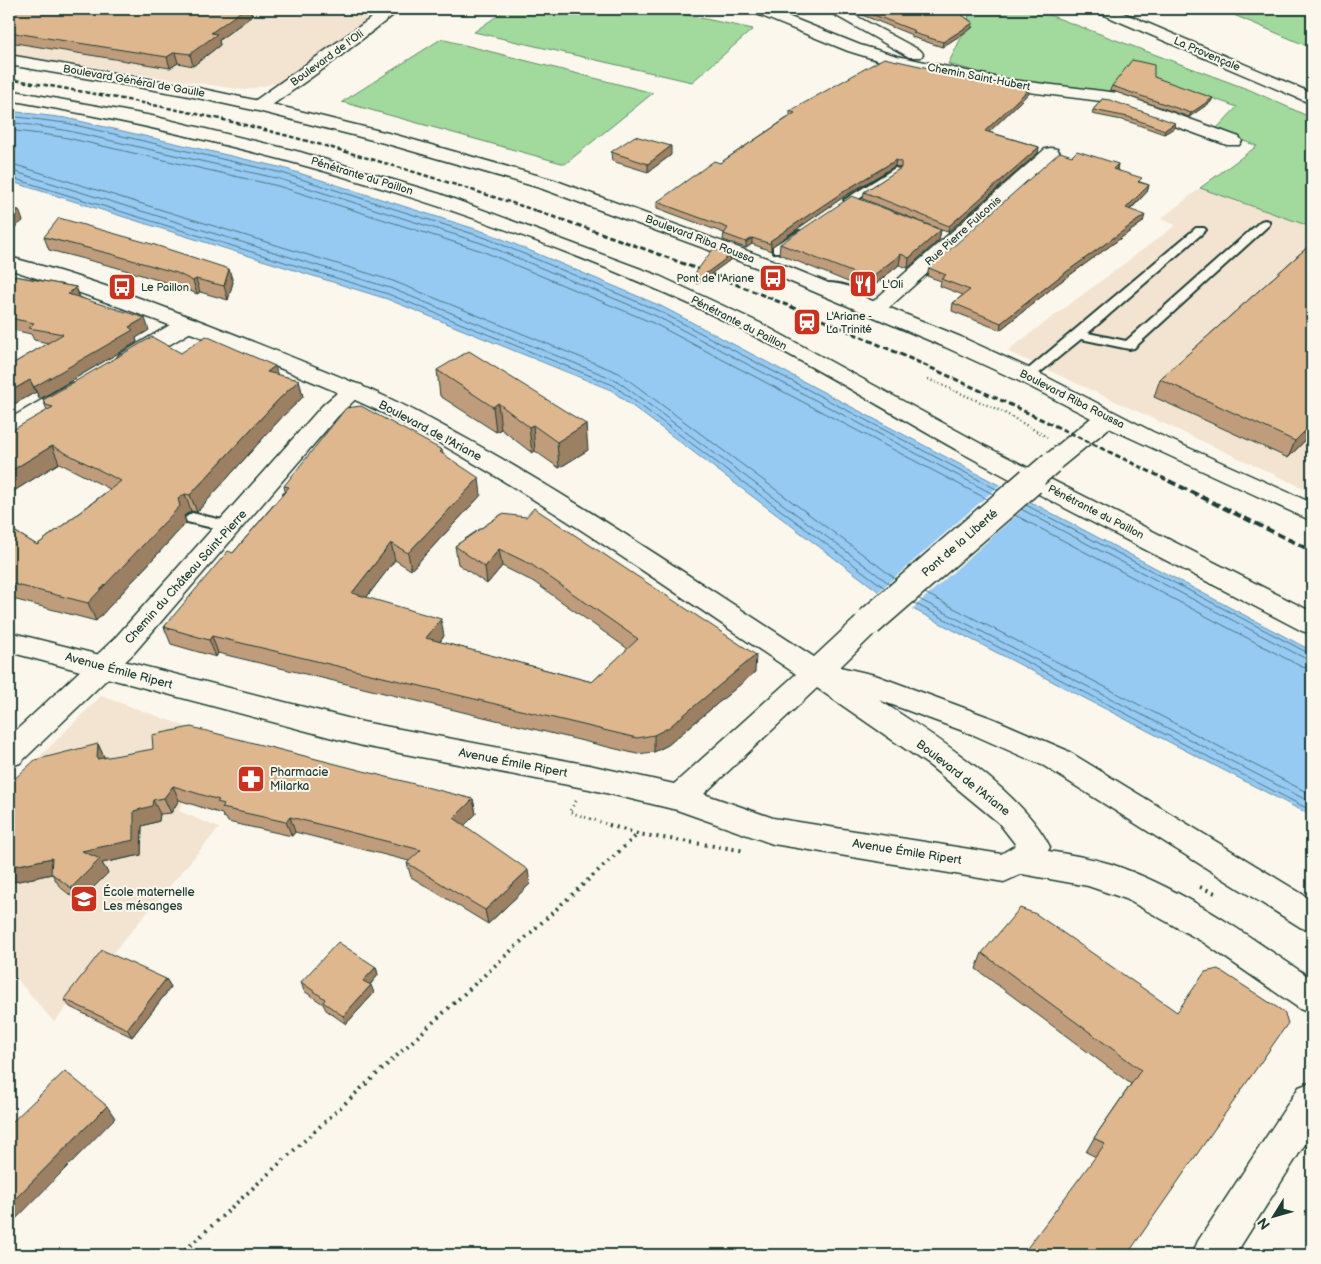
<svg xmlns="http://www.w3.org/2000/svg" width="1321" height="1264" viewBox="0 0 1321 1264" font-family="'Balsamiq Sans',sans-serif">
<rect width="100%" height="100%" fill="#fbf7ec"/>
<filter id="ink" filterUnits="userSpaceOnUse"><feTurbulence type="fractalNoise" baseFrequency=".02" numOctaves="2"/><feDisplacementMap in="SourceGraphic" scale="10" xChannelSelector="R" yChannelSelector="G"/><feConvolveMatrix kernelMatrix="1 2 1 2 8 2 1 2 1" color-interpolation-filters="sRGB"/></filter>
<g filter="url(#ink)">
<g fill="#f2e4d0">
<polygon points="9,9 378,9 294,79 245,90 9,55"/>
<polygon points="1200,188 1312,227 1312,492 1007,351 1176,225 1161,219"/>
<polygon points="101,696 215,737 179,811 219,828 54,1022 9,970 9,787"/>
</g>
<g fill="#a2d99c" stroke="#608b68">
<polygon points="507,9 658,9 753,29 692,82 474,32"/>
<polygon points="968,9 1033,9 1250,90 1312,118 1312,227 1200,188 1257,146 1215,130 1237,107 1187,89 1116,93 1009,80 948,64 969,22"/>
<polygon points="1265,9 1312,9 1312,48 1234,15 1267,11"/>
<polygon points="441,39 653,93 565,164 342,102"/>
</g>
<polygon fill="#96caf3" stroke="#6692a7" points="9,111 66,118 283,168 488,233 661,306 1312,651 1312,816 878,591 611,390 387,299 9,181"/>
<polygon fill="#fbf7ec" points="1002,483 1033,500 911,610 877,593"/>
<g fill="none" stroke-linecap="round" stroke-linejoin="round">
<g stroke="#4f7580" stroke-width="1">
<polyline points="9,116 66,123 282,173 486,238 659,311 998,490"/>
<polyline points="9,122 64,130 280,179 484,244 656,316 993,494"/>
<polyline points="9,130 63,137 278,186 482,251 653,323 987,499"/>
<polyline points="9,163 393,281 619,373 896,579"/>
<polyline points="9,170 390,288 616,380 890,584"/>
<polyline points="9,177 388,294 613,385 885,588"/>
<polyline points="1026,505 1312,655"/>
<polyline points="1021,509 1312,662"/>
<polyline points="1015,515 1302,667 1312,669"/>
<polyline points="925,593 1312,795"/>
<polyline points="919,599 1312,803"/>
<polyline points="914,603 1312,811"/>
</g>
<g stroke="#1f3d34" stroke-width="4">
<g id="lane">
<polygon points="895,168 899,169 899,173 854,202 850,203 844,200"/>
<polygon points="1265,220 1269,221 1269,225 1134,348 1129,349 1081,339 1032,379 1027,380 1020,376 1196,228 1204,228 1206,230 1088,333 1126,341 1261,221"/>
<polygon points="799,231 803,232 803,236 781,252 773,252 773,246"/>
<path d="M 826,283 C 845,283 860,289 871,304 L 865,308 L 843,293 L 822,290 L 820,287 L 822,284 Z"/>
<polygon points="192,513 235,523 238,527 230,532 187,522 185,518"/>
</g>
</g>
<g stroke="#1f3d34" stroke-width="3">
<g id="street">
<polygon points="384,9 401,9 326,67 265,110 253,110 250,106 253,102"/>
<polygon points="749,9 770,9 860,45 897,56 1004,79 1118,93 1239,137 1242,141 1239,145 1227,145 1109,102 1004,89 887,63 848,51 752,12"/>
<polygon points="824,9 843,9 921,51 923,54 921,57 909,57"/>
<polygon points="1051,148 1057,149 1060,153 1057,157 883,313 876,315 869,313 865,309 869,305 1045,149"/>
<polygon points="188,318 196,319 199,324 196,329 135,365 127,367 119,365 116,360 119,355 180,319"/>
<polygon points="77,382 85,384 88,389 85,394 17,434 9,436 9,419 69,384"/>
<polygon points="354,383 362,385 365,390 338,416 134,653 20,763 9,767 9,737 114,639 322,406 346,385"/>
<polygon points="1312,1082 1312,1133 1235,1255 1192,1255 1198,1241 1299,1087"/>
</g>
</g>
<g stroke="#1f3d34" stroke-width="3">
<g id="secondary">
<polygon points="9,55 184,85 259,101 396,135 554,180 772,260 961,337 1035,371 1153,432 1312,503 1312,521 1109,428 1060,468 1051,471 1042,468 1039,463 1042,458 1091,418 1019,381 945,347 758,268 540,188 384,143 258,111 184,95 9,65"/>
<path d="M 9,257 C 88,277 165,307 241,337 C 305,363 371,387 432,420 C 564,490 688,576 814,657 L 859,615 L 869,612 L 879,615 L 883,622 L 879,629 L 840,667 L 875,675 L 994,719 L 1066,750 L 1312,900 L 1312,932 L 1300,927 L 1044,766 L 974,735 L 879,700 C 932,734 1022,791 1050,847 L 1048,851 C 1069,854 1091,858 1111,864 C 1185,889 1248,936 1312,979 L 1312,1014 L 1300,1009 L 1203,942 L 1126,899 L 1088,886 L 1022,874 L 1004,882 L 773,844 L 677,810 L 589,789 L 363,746 L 9,652 L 9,632 L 363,722 L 589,765 L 674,784 L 796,674 C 671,590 548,503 416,430 C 363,401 308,380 253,357 C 171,325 92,296 9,269 ZM 817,688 L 930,766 L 999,823 L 1016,845 L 1001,854 L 773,818 L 704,794 Z"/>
</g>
</g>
<g stroke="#1f3d34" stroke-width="3">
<path id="primary" d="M 9,90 L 152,116 L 300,152 L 440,194 L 657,275 L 760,323 L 985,446 L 1312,612 L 1312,634 L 1302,631 C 1190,572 1075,515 964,454 C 865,399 769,338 665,293 C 455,201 235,139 9,100 Z"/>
</g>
<g stroke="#1f3d34" stroke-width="3">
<polygon id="highway" points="1094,9 1114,9 1312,93 1312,104 1097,12"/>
</g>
<polyline stroke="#1f3d34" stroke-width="2.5" stroke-dasharray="1 3" stroke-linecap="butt" points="928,379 1003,412 1047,437"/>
<polyline stroke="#1f3d34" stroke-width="3" stroke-dasharray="1 4" stroke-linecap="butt" points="576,801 569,812 613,826"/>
<g stroke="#1f3d34" stroke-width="4" stroke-dasharray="2 5" stroke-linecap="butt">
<polyline points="609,825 638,834 746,851"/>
<polyline points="1200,887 1215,893"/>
<polyline points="180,1255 638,834"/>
</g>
<use href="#lane" fill="#fbf7ec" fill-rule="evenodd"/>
<use href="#street" fill="#fbf7ec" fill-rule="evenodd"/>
<use href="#secondary" fill="#fbf7ec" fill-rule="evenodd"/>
<use href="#primary" fill="#fbf7ec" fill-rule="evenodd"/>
<use href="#highway" fill="#fbf7ec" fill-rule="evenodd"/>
<path stroke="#1f3d34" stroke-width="2.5" stroke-dasharray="4.5 2.5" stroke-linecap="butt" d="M 9,79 C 81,91 153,104 224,120 C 331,145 436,178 540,212"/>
<path stroke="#1f3d34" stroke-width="3" stroke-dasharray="5.5 3" stroke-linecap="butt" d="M 536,211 C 755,283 965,381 1171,482"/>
<polyline stroke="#1f3d34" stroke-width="4" stroke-dasharray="8 4" stroke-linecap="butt" points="1169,481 1312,551"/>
<g stroke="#1f3d34" stroke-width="25" stroke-linecap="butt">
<polyline id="secondary-bridge-far1" points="1029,482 1051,463"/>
</g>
<g stroke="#1f3d34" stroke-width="31" stroke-linecap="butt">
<polyline id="secondary-bridge" points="869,622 1031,481"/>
</g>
<use href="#secondary-bridge-far1" stroke="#fbf7ec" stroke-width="22"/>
<use href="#secondary-bridge" stroke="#fbf7ec" stroke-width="28"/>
</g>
<g fill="#bf9d7b" stroke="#1f3d34">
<polygon points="9,9 250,9 252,16 219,40 220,45 193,66 178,63 170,68 9,42"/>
<polygon points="789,9 821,9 802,15"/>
<polygon points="847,9 954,9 973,23 972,28 942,47 912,37 912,35"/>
<polygon points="1154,77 1211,102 1189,117 1110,90 1112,86"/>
<polygon points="1028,94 989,132 1039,147 1038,153 948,232 941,230 939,240 908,268 899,265 868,290 779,254 780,244 937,228 863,199 864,192 900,169 900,168 895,166 845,196 771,247 771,251 752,244 746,248 723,240 724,233 657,208 657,202 720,163 790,116 790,111"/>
<polygon points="1102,99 1174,128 1164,134 1127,121 1092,114 1093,110"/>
<polygon points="611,152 671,155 648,172 612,161"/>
<polygon points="1118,164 1117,170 1140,182 1149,185 1147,192 1130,210 1143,222 1056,285 1000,330 952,311 953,303 963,295 940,286 941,281 927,276 929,268"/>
<polygon points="44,237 233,282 228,300 200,292 197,294 181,287 115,267 49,250"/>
<polygon points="1312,243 1312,433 1288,458 1154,397 1160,379"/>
<polygon points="731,255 730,260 697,284 693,280 693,276"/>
<polygon points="9,275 76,287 80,297 149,330 136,338 137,342 40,399 36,392 9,407 9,366 48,343 34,340 31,334 9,329"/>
<polygon points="181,353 299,380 303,397 282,417 197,512 191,511 184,516 186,523 96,621 9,598 9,528 37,545 110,489 59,463 9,494 47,410 43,400"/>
<polygon points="437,370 588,450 559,468 535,451 532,453 501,429 496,432 440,396"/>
<polygon points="442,450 443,454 481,495 411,570 395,560 366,598 444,636 440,642 592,682 628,649 534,582 502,566 487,584 458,564 455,546 502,514 755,672 668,745 654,752 637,754 218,653 216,657 171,644 164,627 233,553 285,491 284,486"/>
<polygon points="98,744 104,757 473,799 476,814 464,825 530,884 488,924 411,877 407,863 409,861 295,832 292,836 228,822 226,818 223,817 222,814 179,800 171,813 160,814 159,821 142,826 141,855 102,863 108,873 79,902 60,887 52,874 9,883 9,784"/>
<polygon points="982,953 1177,1012 1127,1255 1096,1157 1086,1152 1094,1138 1131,1084 976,969"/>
<polygon points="376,967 378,975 370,985 374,993 346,1024 326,1010 323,1004 304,991 301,982"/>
<polygon points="166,979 171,987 132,1037 70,1007 64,999"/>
<polygon points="1312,1249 1312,1255 1308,1255"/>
</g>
<g fill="#9b8064" stroke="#1f3d34">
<polygon points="241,9 250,9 252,16 219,40 220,45 193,66 190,54 211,33"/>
<polygon points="806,9 821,9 802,15 802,10"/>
<polygon points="973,23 972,28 942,47 943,42"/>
<polygon points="175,52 178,63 170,68 167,57"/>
<polygon points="1030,88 1028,94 984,137 985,131"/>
<polygon points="1213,98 1211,102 1189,117 1191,113"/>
<polygon points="1175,123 1174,128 1164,134 1165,130"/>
<polygon points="671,146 671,155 648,172 648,164"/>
<polygon points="1039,147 1038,153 948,232 949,226"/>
<polygon points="896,160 895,166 845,196 771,247 770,241 846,190"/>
<polygon points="1118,164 1116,171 1113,169"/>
<polygon points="1149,185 1147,192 1124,215 1126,208"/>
<polygon points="19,210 23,221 9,232 9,217"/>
<polygon points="1145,215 1143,222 1056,285 1000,330 1001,323 1058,278"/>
<polygon points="941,230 939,240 908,268 909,258"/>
<polygon points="752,238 752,244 746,248 746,242"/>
<polygon points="901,254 899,265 868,290 869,279"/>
<polygon points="731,255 730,260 697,284 697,280"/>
<polygon points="229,269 233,282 228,300 224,286"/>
<polygon points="196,279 200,292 197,294 193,281"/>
<polygon points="76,287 80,299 68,294"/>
<polygon points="145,318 149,330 136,338 137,342 40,399 34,387 129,327"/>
<polygon points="275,366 280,383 267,372"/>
<polygon points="30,380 36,392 9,407 9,392"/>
<polygon points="299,380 303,397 282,417 197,512 190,495 278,400"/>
<polygon points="498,403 501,429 496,432 493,407"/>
<polygon points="586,424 588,450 559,468 557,442"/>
<polygon points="1312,424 1312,433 1288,458 1295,441"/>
<polygon points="533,425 535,451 532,453 529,427"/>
<polygon points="52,446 59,463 9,494 9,472"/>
<polygon points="479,478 481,495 411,570 408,553"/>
<polygon points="185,494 191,511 184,516 186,523 96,621 88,603 178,499"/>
<polygon points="391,543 395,560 356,611 352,593"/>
<polygon points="499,549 502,566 487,584 485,567"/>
<polygon points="441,619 444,636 429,655 426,638"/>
<polygon points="212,636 218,653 216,657 209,640"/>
<polygon points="756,655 755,672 668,745 654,752 654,735"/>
<polygon points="98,744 105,759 97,759"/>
<polygon points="173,786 179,800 171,813 164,798"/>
<polygon points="473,799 476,814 457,833 454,818"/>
<polygon points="153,800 160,814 159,821 142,826 141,855 102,863 108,873 79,902 71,888 82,851 134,811"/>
<polygon points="290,817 295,832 292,836 286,822"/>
<polygon points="52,858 61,872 9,883 9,867"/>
<polygon points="528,870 530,884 488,924 485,910"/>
<polygon points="376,967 378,975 366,989 363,981"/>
<polygon points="166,979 171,987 132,1037 127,1029"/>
<polygon points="371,985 374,993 346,1024 343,1016"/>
<polygon points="107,1106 115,1118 9,1226 9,1205"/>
</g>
<g fill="#deb78f" stroke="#1f3d34">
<polygon points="9,9 244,9 211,33 217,34 190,54 175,52 167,57 9,32"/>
<polygon points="859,9 954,9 973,23 943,42 913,33 915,31"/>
<polygon points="884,58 1005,85 1030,88 985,131 1039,147 949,226 864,192 901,168 901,162 896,160 846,190 770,241 771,244 752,238 746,242 724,234 728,228 657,202 714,161 720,163 795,113 790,111"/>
<polygon points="1132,60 1154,65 1154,77 1213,98 1191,113 1112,86"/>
<polygon points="1102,99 1110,100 1175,123 1165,130 1128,117 1093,110"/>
<polygon points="635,136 671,146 648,164 611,152"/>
<polygon points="1077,151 1118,164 1113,169 1142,178 1138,182 1149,185 1126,208 1145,215 1058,278 1001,323 953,303 970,290 941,279 946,275 929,268 1060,152 1072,156"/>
<polygon points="852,196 941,230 909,258 901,254 869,279 780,244"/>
<polygon points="9,208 19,210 9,217"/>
<polygon points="59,218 155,245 229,269 224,286 196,279 193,281 177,273 111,254 44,237"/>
<polygon points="1312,243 1312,424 1295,441 1160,379"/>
<polygon points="713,249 731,255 697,280 693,276"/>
<polygon points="9,275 76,287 68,294 145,318 129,327 133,330 34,387 30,380 9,392 9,366 63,334 29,328 34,323 9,318"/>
<polygon points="206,336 275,366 267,372 299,380 278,400 190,495 185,494 178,499 180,506 88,603 9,583 9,528 37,545 121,481 52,446 9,472 9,432 53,407 46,405 43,400 152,337 181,353"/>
<polygon points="469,351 586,424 557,442 533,425 529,427 498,403 493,407 437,370"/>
<polygon points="361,406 442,450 440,452 479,478 408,553 391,543 352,593 441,619 426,638 592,682 638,639 532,565 499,549 485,567 455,546 502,514 526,517 534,508 756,655 668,728 654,735 637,738 212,636 209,640 164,627 228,551 233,553 289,487 284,486 346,408"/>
<polygon points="191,727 473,799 454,818 528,870 485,910 407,863 421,850 290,817 286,822 222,808 224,804 217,802 219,800 173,786 164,798 153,800 152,806 134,811 134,840 82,851 100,859 71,888 51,873 52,858 9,867 9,784 35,760 98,744 97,759 153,749 152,735"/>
<polygon points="1020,908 1036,914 1177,1012 1205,972 1218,969 1284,1012 1288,1023 1127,1255 1022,1255 1105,1144 1094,1138 1141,1070 982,953"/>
<polygon points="338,942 376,967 363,981 371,985 343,1016 323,1002 325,999 301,982"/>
<polygon points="102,950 166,979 127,1029 64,999"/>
<polygon points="65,1071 107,1106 9,1205 9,1125"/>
</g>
</g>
<defs>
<g id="bus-square" transform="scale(1.4375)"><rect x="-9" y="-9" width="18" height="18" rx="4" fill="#c8321e" stroke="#fbf7ec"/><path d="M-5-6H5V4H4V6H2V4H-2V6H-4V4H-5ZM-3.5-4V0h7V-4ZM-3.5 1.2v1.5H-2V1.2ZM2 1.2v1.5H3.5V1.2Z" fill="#fff"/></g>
<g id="restaurant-square" transform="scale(1.4375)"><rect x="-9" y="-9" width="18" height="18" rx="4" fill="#c8321e" stroke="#fbf7ec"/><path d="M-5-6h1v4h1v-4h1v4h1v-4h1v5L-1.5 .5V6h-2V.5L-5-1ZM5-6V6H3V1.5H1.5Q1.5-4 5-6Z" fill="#fff"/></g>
<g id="station-square" transform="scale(1.4375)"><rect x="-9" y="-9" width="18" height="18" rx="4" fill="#c8321e" stroke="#fbf7ec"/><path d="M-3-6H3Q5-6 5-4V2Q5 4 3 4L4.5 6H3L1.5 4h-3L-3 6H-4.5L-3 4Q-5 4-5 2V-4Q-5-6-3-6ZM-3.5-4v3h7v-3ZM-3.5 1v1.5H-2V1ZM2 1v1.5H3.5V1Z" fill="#fff"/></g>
<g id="pharmacy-square" transform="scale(1.4375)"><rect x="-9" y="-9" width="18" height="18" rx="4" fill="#c8321e" stroke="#fbf7ec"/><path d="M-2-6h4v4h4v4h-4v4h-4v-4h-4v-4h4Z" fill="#fff"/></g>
<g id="school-square" transform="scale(1.4375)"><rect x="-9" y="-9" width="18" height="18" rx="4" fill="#c8321e" stroke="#fbf7ec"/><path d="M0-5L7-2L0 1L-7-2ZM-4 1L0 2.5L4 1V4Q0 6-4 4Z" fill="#fff"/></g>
</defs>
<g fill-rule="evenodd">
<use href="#bus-square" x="773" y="278"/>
<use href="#restaurant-square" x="863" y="284"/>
<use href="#bus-square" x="122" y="287"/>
<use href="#station-square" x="807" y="322"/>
<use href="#pharmacy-square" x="251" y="779"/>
<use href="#school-square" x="84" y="899"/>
</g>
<g text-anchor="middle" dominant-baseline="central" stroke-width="4" stroke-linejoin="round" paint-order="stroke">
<g font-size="11" fill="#1f3d34" stroke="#fbf7ec">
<text transform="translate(1207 54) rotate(23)">La Provençale</text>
<text transform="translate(327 58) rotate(-36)">Boulevard de l'Oli</text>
<text transform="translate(979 77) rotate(11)">Chemin Saint-Hubert</text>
<text transform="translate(134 81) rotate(10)">Boulevard Général de Gaulle</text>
<text transform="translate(362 176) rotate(17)">Pénétrante du Paillon</text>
<text transform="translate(963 231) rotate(-42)">Rue Pierre Fulconis</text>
<text transform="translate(700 239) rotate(21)">Boulevard Riba Roussa</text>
<text transform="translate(739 323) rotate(27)">Pénétrante du Paillon</text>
<text transform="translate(1072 399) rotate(27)">Boulevard Riba Roussa</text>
<text transform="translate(1096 512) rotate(27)">Pénétrante du Paillon</text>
</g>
<g font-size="11" fill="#1f3d34" stroke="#fbf7ec" text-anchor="start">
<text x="754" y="278" text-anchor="end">Pont de l'Ariane</text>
<text x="882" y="284">L'Oli</text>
<text x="141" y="287">Le Paillon</text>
<text x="826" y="316">L'Ariane -<tspan x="826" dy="13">La Trinité</tspan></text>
</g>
<g font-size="12" fill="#1f3d34" stroke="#fbf7ec">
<text transform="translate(430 431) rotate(28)">Boulevard de l'Ariane</text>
<text transform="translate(960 543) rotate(-41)">Pont de la Liberté</text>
<text transform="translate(186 577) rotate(-48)">Chemin du Château Saint-Pierre</text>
<text transform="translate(119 671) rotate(15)">Avenue Émile Ripert</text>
<text transform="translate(513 763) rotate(11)">Avenue Émile Ripert</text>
<text transform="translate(963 778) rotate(38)">Boulevard de l'Ariane</text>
<text transform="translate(907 852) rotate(9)">Avenue Émile Ripert</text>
</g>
<g font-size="12" fill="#1f3d34" stroke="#fbf7ec" text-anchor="start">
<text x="270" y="772">Pharmacie<tspan x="270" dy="14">Milarka</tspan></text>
<text x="103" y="892">École maternelle<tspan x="103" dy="14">Les mésanges</tspan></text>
</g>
</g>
<rect width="1321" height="1264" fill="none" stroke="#fbf7ec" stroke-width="30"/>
<rect x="15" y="15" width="1291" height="1234" fill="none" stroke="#1f3d34" stroke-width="2" filter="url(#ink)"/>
<g transform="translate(1274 1216) rotate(233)" stroke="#fbf7ec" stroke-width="4" paint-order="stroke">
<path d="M0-4L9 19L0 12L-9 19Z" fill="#1f3d34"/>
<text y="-8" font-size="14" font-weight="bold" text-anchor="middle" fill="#1f3d34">N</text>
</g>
</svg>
